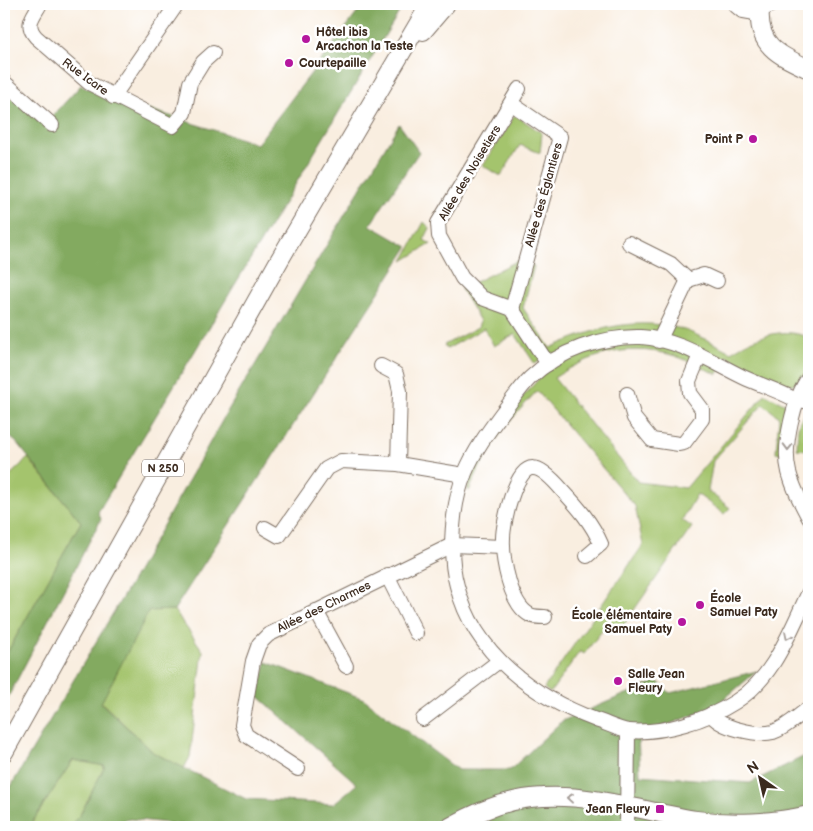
<svg xmlns="http://www.w3.org/2000/svg" width="813" height="831" viewBox="0 0 813 831" font-family="'Balsamiq Sans',sans-serif">
<rect width="100%" height="100%" fill="#fff"/>
<filter id="ink" filterUnits="userSpaceOnUse"><feTurbulence type="fractalNoise" baseFrequency=".02" numOctaves="2"/><feDisplacementMap in="SourceGraphic" scale="10" xChannelSelector="R" yChannelSelector="G"/><feConvolveMatrix kernelMatrix="1 2 1 2 8 2 1 2 1" color-interpolation-filters="sRGB"/></filter>
<filter id="wash" filterUnits="userSpaceOnUse"><feTurbulence type="fractalNoise" baseFrequency=".0096" numOctaves="4" result="noise"/><feDisplacementMap in="SourceGraphic" scale="20" xChannelSelector="R" yChannelSelector="G"/><feGaussianBlur stdDeviation="1.12" result="paint"/><feColorMatrix in="noise" values="0 0 0 0 0 0 0 0 0 0 0 0 0 0 0 0 0 1.4 0 .05"/><feComposite in="paint" operator="in"/></filter>
<g filter="url(#wash)">
<rect width="100%" height="100%" fill="#f9eee0"/>
<g fill="#a4c46d" stroke="#707746">
<polygon points="515,115 542,133 540,153 520,145 501,176 483,166"/>
<polygon points="424,222 430,228 424,240 431,244 403,261"/>
<path d="M 521,259 L 534,266 L 523,308 L 550,348 C 593,329 631,317 678,328 C 696,333 714,344 731,352 C 753,338 783,325 809,338 C 809,346 812,360 809,368 C 805,379 791,388 780,386 L 726,356 L 718,374 C 701,368 685,358 668,354 C 625,344 590,354 554,378 L 638,482 L 686,488 L 765,394 L 786,404 L 782,422 L 782,454 L 776,452 L 779,417 L 763,404 L 713,461 L 708,491 L 730,508 L 724,514 L 697,494 L 682,520 L 692,527 L 620,630 L 609,622 L 584,654 L 580,651 L 550,693 L 544,688 L 643,545 L 635,506 L 537,391 C 504,426 488,447 469,491 L 467,489 C 483,438 521,398 556,360 L 552,352 L 535,364 L 515,334 L 494,346 L 484,328 L 447,349 L 444,345 L 478,327 L 480,321 L 461,289 Z"/>
<path d="M 809,412 L 809,450 L 797,449 C 798,436 795,418 809,412 Z"/>
<polygon points="28,458 81,522 4,658 4,481"/>
<polygon points="149,610 174,610 203,651 190,757 184,768 154,753 101,702"/>
<polygon points="73,760 105,766 80,815 68,827 29,827"/>
</g>
<g fill="#83aa60" stroke="#5f6a3f">
<polygon points="364,4 404,4 98,512 101,519 4,705 4,658 81,522 16,442 4,432 4,93 46,123 81,85 99,93 257,144"/>
<polygon points="399,124 419,152 370,225 408,247 174,610 149,611 101,703 154,753 246,799 333,804 357,784 258,696 266,662 364,699 458,770 510,770 562,721 657,681 670,693 757,671 715,707 638,736 640,775 750,783 809,754 809,827 204,827 130,819 100,827 68,827 80,815 105,766 73,760 29,827 4,827 4,798 129,586 227,412"/>
</g>
</g>
<g filter="url(#ink)">
<g fill="none" stroke-linecap="round" stroke-linejoin="round">
<g stroke="#7e6f62" stroke-width="16">
<g id="minor">
<path d="M 40,4 C 34,16 24,24 36,37 L 89,83 L 173,126 L 184,113 L 190,83 L 203,62 L 213,53"/>
<polyline points="4,82 52,125"/>
<polyline points="519,89 438,223 439,236 462,278 482,298 512,309 548,364"/>
<polyline points="113,97 177,4"/>
<polyline points="512,104 560,137 512,309"/>
<polyline points="629,243 671,264 688,280"/>
<polyline points="659,341 688,280 704,275 717,281"/>
<polyline points="381,366 396,374 400,391 398,464"/>
<path d="M 809,377 C 794,398 782,446 789,472 C 793,488 801,503 809,518"/>
<polyline points="627,394 634,418 652,440 679,444 684,443 702,419 702,409 690,393 689,381 700,355"/>
<path d="M 809,402 L 794,399 C 777,390 760,385 743,377 C 710,361 678,339 641,337 C 602,336 558,351 530,378 C 520,388 511,402 502,413 C 488,432 474,451 465,473 C 452,504 448,554 457,586 C 474,654 534,697 596,720 C 606,723 619,730 629,731 C 663,734 707,720 735,702 C 774,678 790,631 809,592"/>
<polyline points="265,528 279,536 326,469 341,461 398,464 464,475"/>
<polyline points="387,575 416,633"/>
<polyline points="316,611 346,666"/>
<path d="M 545,617 C 541,617 534,617 530,615 C 510,605 502,558 503,538 C 503,524 515,467 533,468 C 543,468 557,484 563,491 C 578,507 592,523 601,544 L 587,556"/>
<path d="M 711,714 C 719,728 758,736 773,732 C 786,728 798,716 809,708"/>
<polyline points="423,719 499,661"/>
<polyline points="298,769 246,735 242,725 253,661 259,644 268,635 452,545 503,547"/>
<polyline points="627,827 628,731"/>
</g>
</g>
<g stroke="#7e6f62" stroke-width="20">
<g id="major">
<polyline points="737,4 743,9 754,11 769,4"/>
<path d="M 760,10 C 757,47 781,56 809,69"/>
<polyline points="423,31 446,4"/>
<polyline points="4,752 280,259 430,4"/>
<path d="M 450,827 C 478,811 509,798 543,797 C 594,794 646,812 696,820 C 732,825 774,823 809,815"/>
</g>
</g>
<use href="#minor" stroke="#fff" stroke-width="14"/>
<use href="#major" stroke="#fff" stroke-width="18"/>
</g>
<defs><path id="oneway-chevron" d="M-2-3.5L2.5 0L-2 3.5" fill="none" stroke-width="1.6" stroke-linecap="round" stroke-linejoin="round" transform="scale(1.25)"/></defs>
<g stroke="#a79f9a">
<use href="#oneway-chevron" transform="translate(788 447) rotate(91)"/>
<use href="#oneway-chevron" transform="translate(788 636) rotate(116)"/>
<use href="#oneway-chevron" transform="translate(570 798) rotate(-174)"/>
</g>
</g>
<g fill="#b5179e" stroke="#fff" stroke-width="2">
<circle cx="306" cy="39" r="5"/>
<circle cx="289" cy="63" r="5"/>
<circle cx="753" cy="139" r="5"/>
<circle cx="700" cy="605" r="5"/>
<circle cx="682" cy="622" r="5"/>
<circle cx="618" cy="681" r="5"/>
<rect x="655" y="804" width="10" height="10" rx="2.5"/>
</g>
<g text-anchor="middle" dominant-baseline="central" stroke-width="5" stroke-linejoin="round" paint-order="stroke">
<rect fill="#fff" stroke="#766a62" stroke-width="1" x="142" y="459.5" width="42" height="17" rx="4"/>
<g font-size="11" font-weight="bold" fill="#3b2a1e">
<text x="163" y="468">N 250</text>
</g>
<g font-size="12" font-weight="bold" fill="#3b2a1e" stroke="#fff" text-anchor="start">
<text x="316" y="32">Hôtel ibis<tspan x="316" dy="14">Arcachon la Teste</tspan></text>
<text x="299" y="63">Courtepaille</text>
<text x="743" y="139" text-anchor="end">Point P</text>
<text x="710" y="598">École<tspan x="710" dy="14">Samuel Paty</tspan></text>
<text x="672" y="615" text-anchor="end">École élémentaire<tspan x="672" dy="14">Samuel Paty</tspan></text>
<text x="628" y="674">Salle Jean<tspan x="628" dy="14">Fleury</tspan></text>
<text x="650" y="809" text-anchor="end">Jean Fleury</text>
</g>
<g font-size="12" fill="#3b2a1e" stroke="#fff">
<text transform="translate(85 77) rotate(36)">Rue Icare</text>
<text transform="translate(470 173) rotate(-59)">Allée des Noisetiers</text>
<text transform="translate(544 195) rotate(-74)">Allée des Églantiers</text>
<text transform="translate(324 607) rotate(-26)">Allée des Charmes</text>
</g>
</g>
<rect width="813" height="831" fill="none" stroke="#fff" stroke-width="20"/>
<g transform="translate(760 778) rotate(326)" stroke="#ffffff" stroke-width="4" paint-order="stroke">
<path d="M0-4L9 19L0 12L-9 19Z" fill="#3b2a1e"/>
<text y="-8" font-size="14" font-weight="bold" text-anchor="middle" fill="#3b2a1e">N</text>
</g>
</svg>
